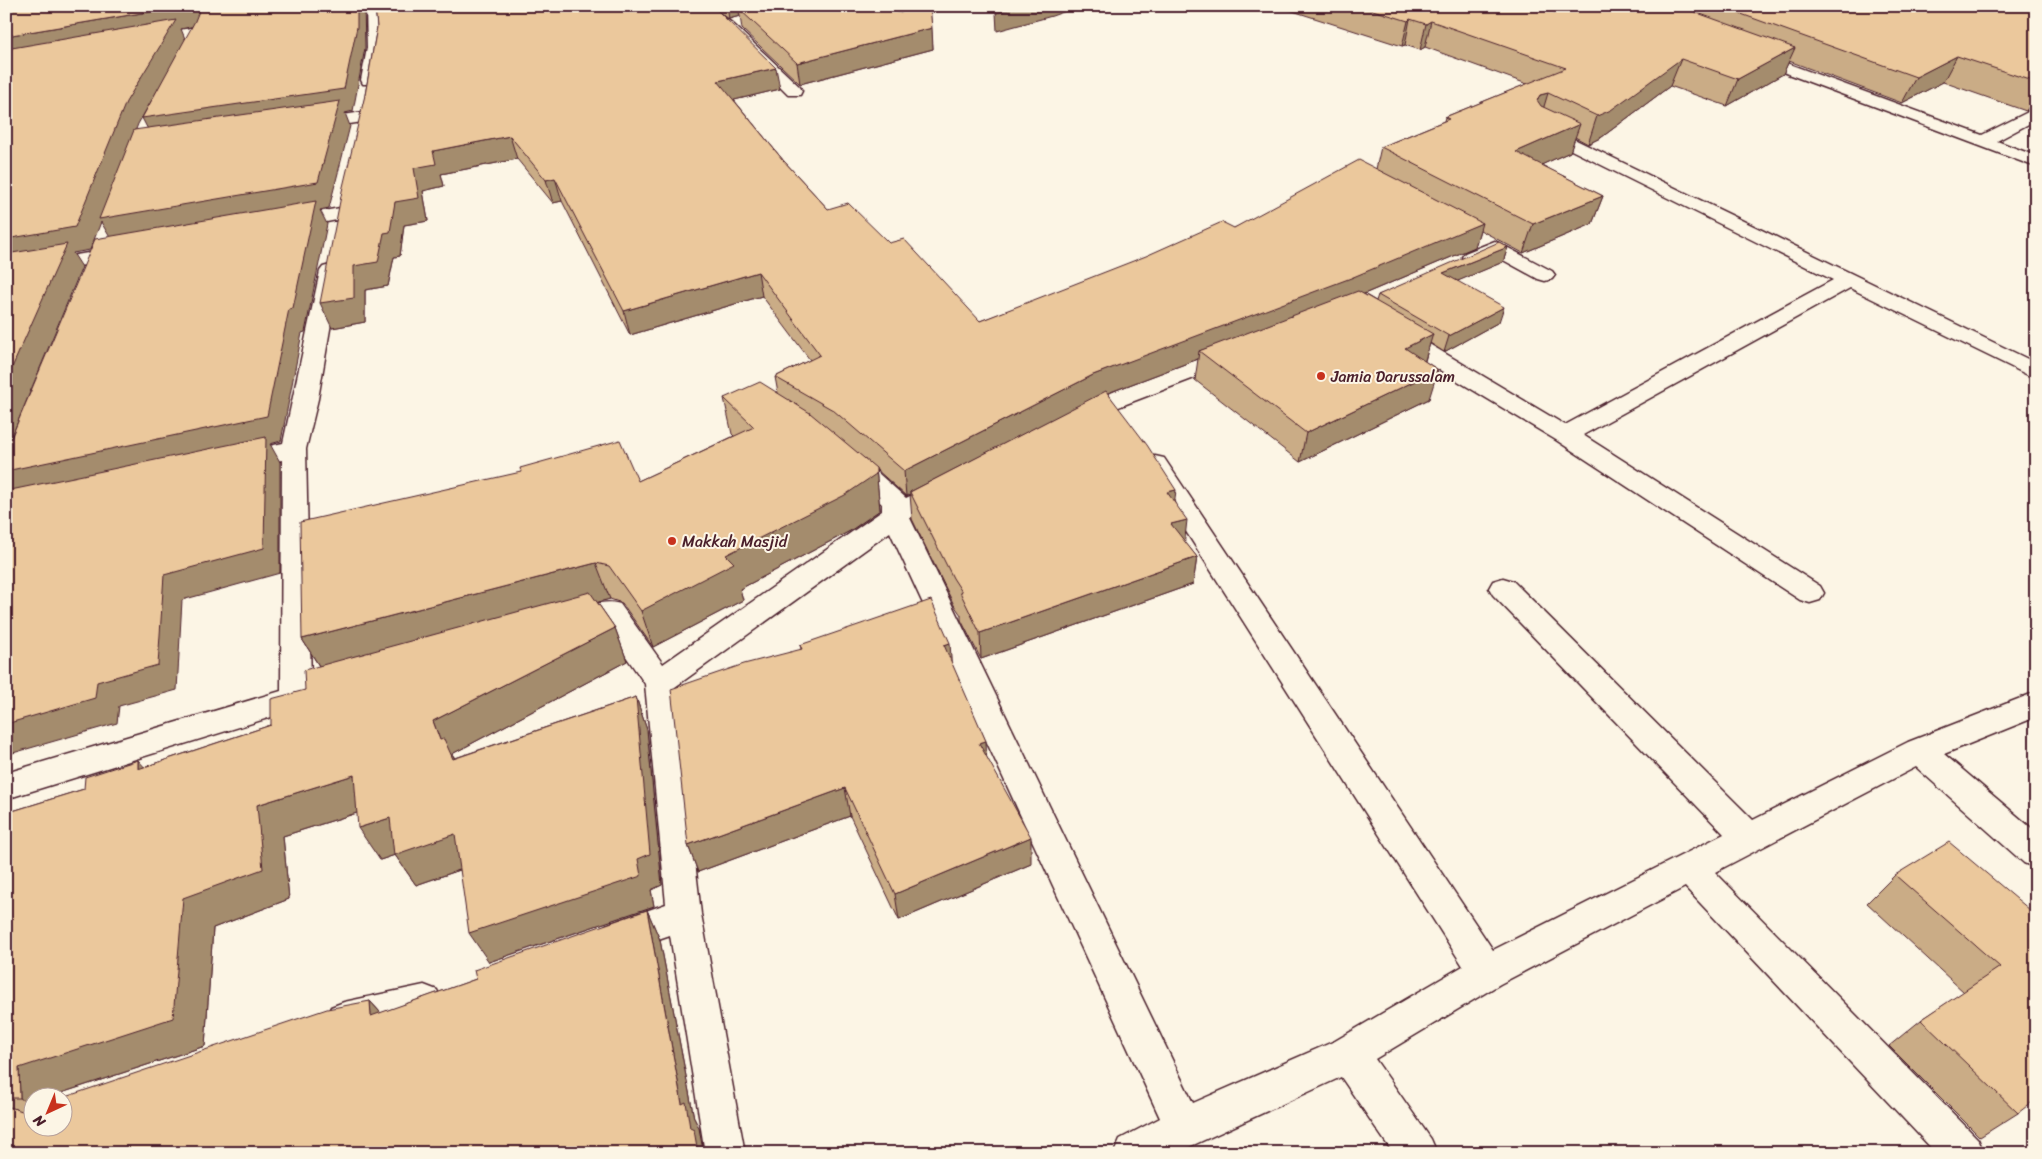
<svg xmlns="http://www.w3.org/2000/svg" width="2042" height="1159" viewBox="0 0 2042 1159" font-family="Sriracha,sans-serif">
<rect width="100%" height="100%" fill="#fcf5e5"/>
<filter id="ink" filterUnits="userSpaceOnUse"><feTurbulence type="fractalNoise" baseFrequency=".02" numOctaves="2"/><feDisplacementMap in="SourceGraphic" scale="10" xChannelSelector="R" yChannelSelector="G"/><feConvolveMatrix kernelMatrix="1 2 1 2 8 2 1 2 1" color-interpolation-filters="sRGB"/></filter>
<g filter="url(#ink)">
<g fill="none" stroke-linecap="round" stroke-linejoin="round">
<g stroke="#4a1f2b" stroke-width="3">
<g id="minor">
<polygon points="366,6 380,6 383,48 377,80 375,84 363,84 361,80 367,48"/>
<polygon points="691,6 708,6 732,23 800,87 802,91 800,95 788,95 722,29"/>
<polygon points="202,26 207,28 210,31 207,34 145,46 137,41 145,36"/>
<polygon points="1751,50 1982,135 2036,108 2036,120 1997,141 2036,156 2036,167 1745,58 1743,55 1745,52"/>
<polygon points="363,112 369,113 372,117 369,121 310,130 304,129 301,125 304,121 310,120"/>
<polygon points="1539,122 2036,363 2036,379 1850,288 1583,435 1820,586 1824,593 1820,600 1810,603 1800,600 1556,440 1388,339 1385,334 1388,329 1396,327 1404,329 1565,425 1833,280 1533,131 1530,127 1533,123"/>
<polygon points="340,208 347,210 350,214 347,218 286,230 279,228 276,224 279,220 286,218"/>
<polygon points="1495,241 1552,271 1555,275 1552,279 1545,281 1538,279 1494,255 1472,263 1465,261 1462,257 1465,253"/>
<polygon points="123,247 130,249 133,253 130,257 6,279 6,267"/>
<polygon points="330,265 337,267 340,271 318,399 306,449 311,685 317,687 321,695 317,703 6,799 6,773 281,691 282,460 238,469 229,467 226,461 229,455 283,443 320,271 323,267"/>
<path d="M 1231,349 L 1239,351 L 1242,356 L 1239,361 L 1121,406 L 1089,422 L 1081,424 L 1073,422 L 1069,417 C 1080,400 1205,356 1231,349 Z"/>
<path d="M 850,454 L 859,456 L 906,498 L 943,480 L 952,483 L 956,489 L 952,495 L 910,518 L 1193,1103 L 1335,1041 L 1463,966 L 1143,464 L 1146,458 L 1155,456 L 1164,458 L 1493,950 L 1724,834 L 1493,595 L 1489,588 L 1493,581 L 1503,578 L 1513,581 L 1753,820 L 1908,742 L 2036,692 L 2036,717 L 1944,754 L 2036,832 L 2036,868 L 2024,863 L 1916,767 L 1715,872 L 1978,1139 L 1984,1153 L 1936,1153 L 1685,887 L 1500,984 L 1375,1059 L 1431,1139 L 1437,1153 L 1393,1153 L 1341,1077 L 1176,1153 L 1114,1153 L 1120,1139 L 1160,1118 L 890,532 L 675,687 L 701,914 L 745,1153 L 705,1153 L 670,935 L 618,953 L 606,949 L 600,937 L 606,925 L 666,904 L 645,684 L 603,623 L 569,634 L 559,630 L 555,623 L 559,616 C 577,610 601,598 620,604 L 663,664 L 882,511 L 882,504 L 838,462 L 841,456 Z"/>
<polygon points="424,985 437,990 442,1003 437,1016 424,1021 344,1038 331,1033 325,1020 331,1007 344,1002"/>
</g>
</g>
<use href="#minor" fill="#fcf5e5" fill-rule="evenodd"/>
</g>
<g fill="#caac86" stroke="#4a1f2b">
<polygon points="375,6 930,6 933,49 800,84 742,29 740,16 729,19 719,12 780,89 734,100 783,160 828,209 889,243 980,321 1234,228 1376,169 1381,147 1444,121 1445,117 1527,84 1425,47 1420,50 1405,45 1402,46 1277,6 2036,6 2036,106 2026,111 1943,82 1902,103 1789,61 1783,74 1727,106 1670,86 1602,137 1588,144 1575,137 1570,152 1541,165 1603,196 1592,224 1523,253 1480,230 1475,247 1364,294 1376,301 1378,295 1508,247 1503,262 1457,281 1499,322 1444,352 1430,343 1425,361 1429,399 1300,462 1195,380 1198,359 1108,393 1175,503 1184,541 1197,557 1193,584 981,659 961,620 961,615 954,605 912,519 910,494 906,496 876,469 880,510 850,531 740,589 743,600 653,647 622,603 610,599 597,602 615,628 627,661 452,754 455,758 636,697 647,730 662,885 651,890 654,906 489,962 460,870 416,885 395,855 380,860 357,813 283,836 289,899 213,928 205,1046 58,1094 59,1096 32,1096 32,1126 370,1001 381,1013 476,979 647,910 660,940 694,1118 699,1128 702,1145 706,1153 6,1153 7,1112 6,1112 6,813 84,789 144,767 271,725 305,690 319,666 302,639 734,436 732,434 724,398 778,393 775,377 810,360 762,296 630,335 562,201 553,203 517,159 441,174 444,186 423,191 428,221 404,225 400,256 394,257 388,286 365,290 365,322 332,328 365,95 377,27"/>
<polygon points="800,645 952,664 986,756 1031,864 899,920 850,816 698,872 688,845 801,649"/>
<polygon points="2036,800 2036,809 2031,805"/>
<polygon points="1895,875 2036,915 2018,1113 1980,1137 1889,1046 1921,1020 1964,992 1867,903"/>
</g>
<g fill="#a48c6d" stroke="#4a1f2b">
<polygon points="183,6 201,6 195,26 181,29 186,41 138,124 102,218 154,141 142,118 357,6 364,6 365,48 353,111 345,113 350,126 329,208 320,210 327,224 305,332 302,333 281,441 270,444 280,462 280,573 182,600 177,690 119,706 117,723 6,755 6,471 115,246 101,222 90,250 73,253 82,267 6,450 6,36"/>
<polygon points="727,6 774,6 738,8 740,16 729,19"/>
<polygon points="1021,6 1080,6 1052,16 997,31 996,13"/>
<polygon points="1545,6 1602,6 1537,32"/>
<polygon points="1410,19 1405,45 1402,46 1408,21"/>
<polygon points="1431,21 1425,47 1420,50 1426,24"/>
<polygon points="932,28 933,49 800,84 797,63"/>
<polygon points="1795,48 1783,74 1727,106 1738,79"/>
<polygon points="1957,56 1943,82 1902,103 1916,77"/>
<polygon points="1681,59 1670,86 1602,137 1588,144 1597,116"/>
<polygon points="776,68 780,89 722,103 718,81"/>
<polygon points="1548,93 1540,120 1537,100 1540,95"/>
<polygon points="2036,95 2036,106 2026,111"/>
<polygon points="1580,124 1570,152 1508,180 1516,152"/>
<polygon points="510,136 517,159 441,174 444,186 423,191 428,221 404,225 400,256 394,257 388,286 365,290 365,322 332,328 320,303 384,233 395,202 414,168 433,151"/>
<polygon points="555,178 562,201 553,203 546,180"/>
<polygon points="1603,196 1592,224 1523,253 1533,224"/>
<polygon points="1482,223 1475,247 1345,302 1199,351 1198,359 1092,399 910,492 910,494 906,496 904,471 1093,375"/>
<polygon points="1508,247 1503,262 1439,289 1443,273"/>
<polygon points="758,272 762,296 630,335 624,311"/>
<polygon points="1504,307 1499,322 1444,352 1449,336"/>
<polygon points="1433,334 1424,363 1405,348"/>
<polygon points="1438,370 1429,399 1300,462 1306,433"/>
<polygon points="876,468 880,510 850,531 740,589 743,600 653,647 641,611 726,555"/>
<polygon points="1176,490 1173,517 1167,492"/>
<polygon points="1187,520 1184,547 1171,524"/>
<polygon points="1197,557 1193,584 981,659 980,633"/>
<polygon points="596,563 610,599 325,675 302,639"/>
<polygon points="615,628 627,661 452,754 462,771 471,791 440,740 433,721"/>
<polygon points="950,643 952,672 944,645"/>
<polygon points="636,697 647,730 662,885 651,890 654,906 489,962 469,933 638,859"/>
<polygon points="986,741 987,769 979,743"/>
<polygon points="138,760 167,792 138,769"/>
<polygon points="354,775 376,807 283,836 289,899 213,928 205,1046 58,1094 59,1096 32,1096 32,1106 20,1098 19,1068 183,898 257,805"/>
<polygon points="845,788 850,816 698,872 688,845"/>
<polygon points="390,818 455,834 474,865 416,885 395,855 380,860 358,828"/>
<polygon points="1031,837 1031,864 899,920 895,894"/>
<polygon points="647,910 660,940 694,1118 699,1128 702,1145 706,1153 698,1153 682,1104"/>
<polygon points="370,1001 395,1029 371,1016"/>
<polygon points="6,1107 13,1111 8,1112 6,1112"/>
</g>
<g fill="#ebc89c" stroke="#4a1f2b">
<polygon points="6,6 183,6 6,36"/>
<polygon points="201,6 357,6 357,27 344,89 142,118 195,21"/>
<polygon points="375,6 712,6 717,10 776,68 718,81 783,160 828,209 848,203 889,243 904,239 980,321 1146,256 1222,222 1234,228 1359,160 1482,223 1351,278 1093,375 904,471 833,410 775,377 820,355 758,272 624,311 555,178 546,180 510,136 433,151 436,164 414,168 419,198 395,202 390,232 384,233 378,262 354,266 354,298 320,303 342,191 365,95 377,27"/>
<polygon points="746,6 886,6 894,11 901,13 909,6 930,6 932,28 797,63 738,8"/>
<polygon points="997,6 1021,6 996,13"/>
<polygon points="1360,6 1545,6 1545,7 1555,13 1578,6 1678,6 1795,48 1738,79 1681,59 1611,110 1597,116 1548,93 1540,95 1537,100 1541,106 1580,124 1516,152 1603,196 1533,224 1381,147 1449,119 1445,117 1566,68 1431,21 1426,24 1410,19 1408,21"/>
<polygon points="1719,6 2036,6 2036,82 1957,56 1916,77"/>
<polygon points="176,20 126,102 75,227 6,239 6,49"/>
<polygon points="340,101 318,182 99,219 134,130"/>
<polygon points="316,201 293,308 289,309 267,416 6,471 6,450 95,239"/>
<polygon points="1499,242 1508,247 1443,273 1504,307 1449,336 1378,295"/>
<polygon points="67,244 6,381 6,254"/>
<polygon points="1358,291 1433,334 1405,348 1438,370 1306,433 1199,351"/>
<polygon points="760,382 810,413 876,468 876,474 845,495 726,555 734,563 641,611 609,566 596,563 302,639 300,522 521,472 520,468 620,440 638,481 754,427 724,398"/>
<polygon points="1106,391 1147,445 1176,490 1167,492 1187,520 1171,524 1197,557 980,633 960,592 962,592 953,578 910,492"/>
<polygon points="266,437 264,548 164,575 158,665 97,682 95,698 6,724 6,491"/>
<polygon points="590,592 615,628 433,721 440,740 444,739 453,759 636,697 650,854 638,859 641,876 469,933 455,834 394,855 390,818 358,828 354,775 257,805 263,869 183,898 173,1018 19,1068 20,1098 6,1098 6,813 84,789 85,777 138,760 138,769 271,725 271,699 305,690 304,670"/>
<polygon points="931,600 950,643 944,645 986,741 979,743 1031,837 895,894 845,788 688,845 671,689 744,664 802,649 800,645"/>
<polygon points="1949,842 2036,915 2036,1099 2018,1113 1921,1020 2000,967 1895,875"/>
<polygon points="647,910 682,1104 686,1102 690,1128 694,1130 698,1153 6,1153 6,1114 10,1107 22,1111 32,1108 32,1126 62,1126 62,1098 327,1009 370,1001 371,1016 476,979 474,970"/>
</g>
</g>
<g fill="#c8321e" stroke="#fcf5e5" stroke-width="2">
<circle cx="1321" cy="376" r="5"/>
<circle cx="672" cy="541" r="5"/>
</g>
<g text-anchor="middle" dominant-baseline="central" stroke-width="4" stroke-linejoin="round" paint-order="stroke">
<g font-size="16" fill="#4a1f2b" stroke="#fcf5e5" text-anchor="start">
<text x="1331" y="376">Jamia Darussalam</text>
<text x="682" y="541">Makkah Masjid</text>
</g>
</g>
<rect width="2042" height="1159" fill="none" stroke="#fcf5e5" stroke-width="25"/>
<rect x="12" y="12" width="2017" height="1134" fill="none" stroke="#4a1f2b" stroke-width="2" filter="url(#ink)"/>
<g transform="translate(48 1112) rotate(224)"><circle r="24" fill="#fcf5e5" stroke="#b59f9b"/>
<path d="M0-4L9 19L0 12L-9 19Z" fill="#c8321e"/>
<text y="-8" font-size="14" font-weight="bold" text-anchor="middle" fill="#4a1f2b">N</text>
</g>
</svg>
